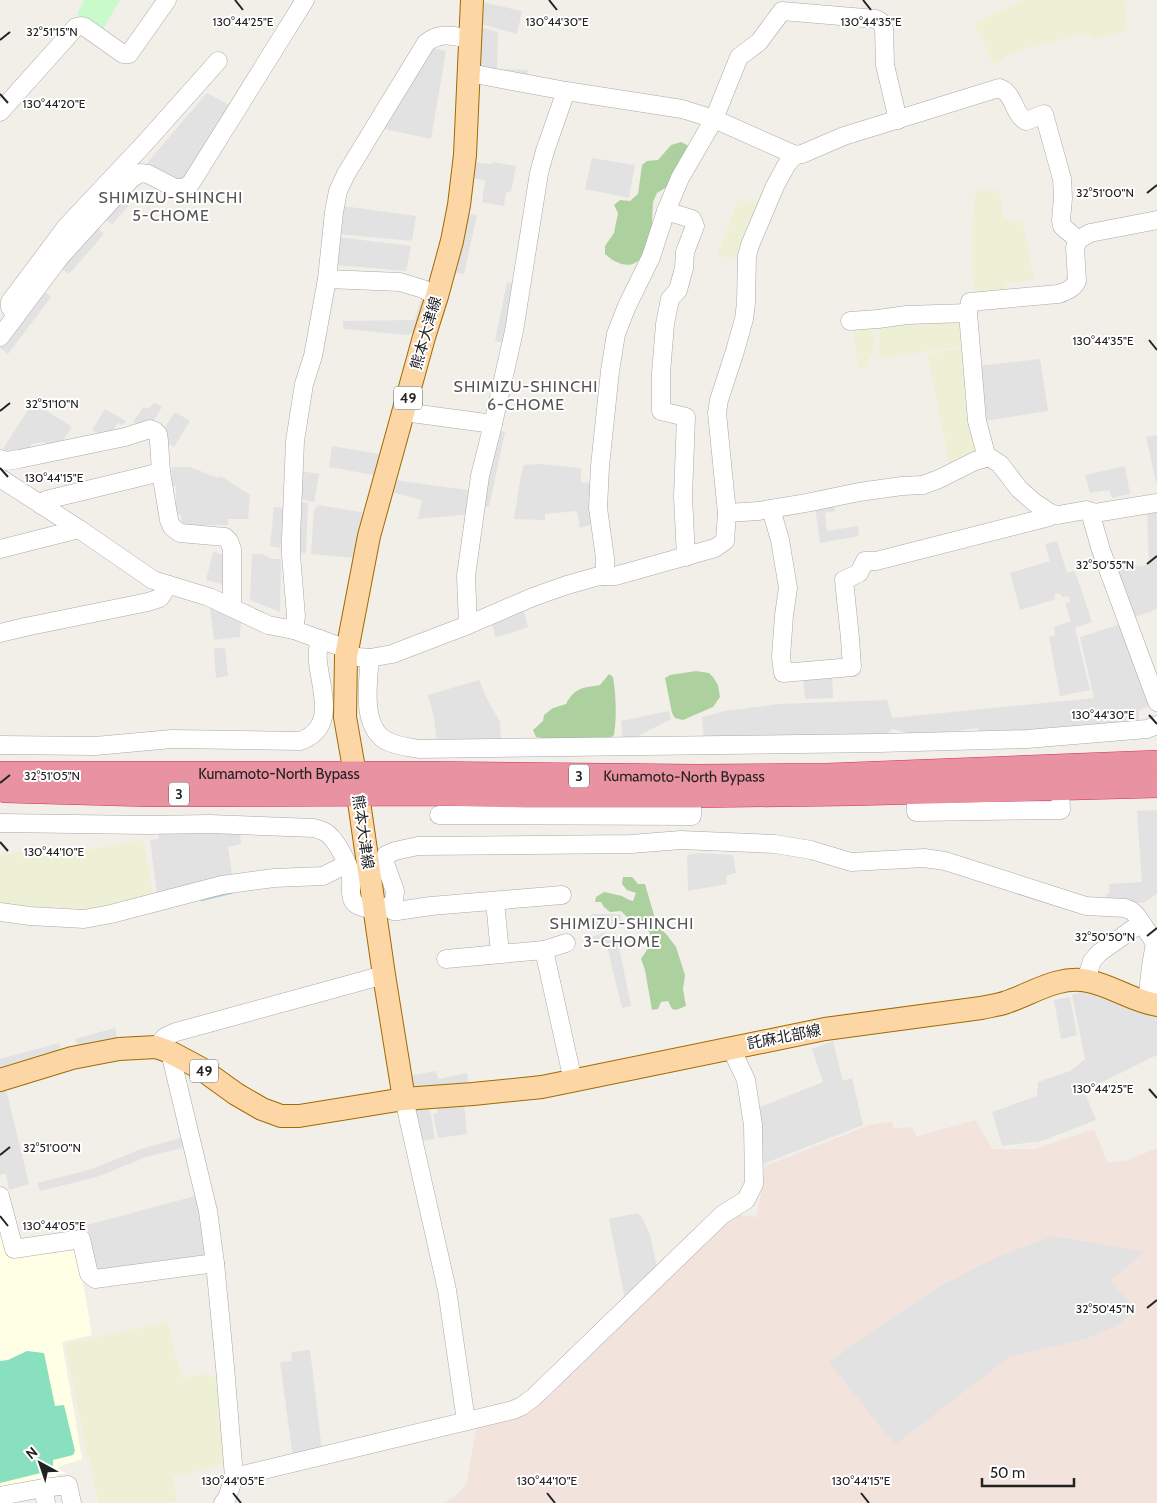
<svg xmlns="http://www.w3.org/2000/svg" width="1157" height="1503" viewBox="0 0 1157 1503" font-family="Cabin,'Noto Sans JP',sans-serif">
<rect width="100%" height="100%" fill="#f2efe9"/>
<polygon fill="#ffffe5" points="0,1218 17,1257 75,1250 78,1252 92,1335 62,1342 82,1459 58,1467 58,1476 53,1480 0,1492"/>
<polygon fill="#f3e3dd" points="976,1120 992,1149 1035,1149 1094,1129 1108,1163 1128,1160 1157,1148 1157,1503 444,1503 457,1494 466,1485 477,1426 522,1412 733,1214 756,1217 761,1194 765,1166 867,1126 892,1121 894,1128 912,1127 917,1136"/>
<g fill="#eef0d5">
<polygon points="1023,0 1123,0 1127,9 1127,30 1095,40 1088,33 1028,48 1004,57 997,64 992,61 974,23"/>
<polygon points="999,190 1004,218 1023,222 1034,280 1006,283 1005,294 973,295 972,221 976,191"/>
<polygon points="738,199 761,204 742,256 736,258 717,256"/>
<polygon points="962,318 967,346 883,358 879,355 880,326"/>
<polygon points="873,326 874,341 873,354 870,356 866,368 858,369 853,328"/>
<polygon points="967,347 982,454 950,467 927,354"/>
<polygon points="143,839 154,898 95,911 70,911 0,905 0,855 65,845 67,854"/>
<polygon points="168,1321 173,1348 183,1378 203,1374 219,1377 226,1464 173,1477 177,1501 170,1503 98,1503 89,1457 87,1456 65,1344 150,1326"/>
</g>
<g fill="#add19e">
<path d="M 681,142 L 687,145 L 689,151 L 670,185 L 657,193 L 653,202 L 652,221 L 654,229 C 652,234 648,238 646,243 C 644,248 645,254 641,258 C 630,271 615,263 605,254 L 605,246 L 614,233 L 618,213 L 614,205 L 620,200 L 630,201 L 638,194 L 642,165 L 647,161 L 658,160 L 671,145 Z"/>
<polygon points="696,671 709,673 713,677 718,685 720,697 713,707 683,720 675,718 672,713 665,678 670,675"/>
<path d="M 609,674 L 613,677 C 616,696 617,717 614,735 L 608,739 L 548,739 L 536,737 L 533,730 L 543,721 L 544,715 L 553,708 L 566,704 C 575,687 583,688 600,685 Z"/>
<path d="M 623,877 L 632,877 L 638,884 L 645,884 L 654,915 L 653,921 L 667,935 L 676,947 L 685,975 L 683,989 L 686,1006 L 676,1010 L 672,1009 L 668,1001 L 661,1002 L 658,1009 L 652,1010 L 645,970 L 641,959 C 652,943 656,936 641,922 L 633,923 L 621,911 L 610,912 L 604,907 L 601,902 L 595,902 L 596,897 L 604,892 L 622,896 L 629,900 L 633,901 L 636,893 L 627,890 L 622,884 Z"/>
</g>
<polygon fill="#c8facc" points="84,0 120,0 102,31 77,14"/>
<polygon fill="#88e0be" points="27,1351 44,1353 55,1406 64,1405 75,1451 73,1455 53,1460 53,1470 0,1483 0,1361 8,1360"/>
<g fill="#e2e2e2">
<polygon points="481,2 522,11 517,34 481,24"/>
<polygon points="484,28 498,32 497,69 528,70 526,80 477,70 480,31"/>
<polygon points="432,48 446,51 431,139 385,129 387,120"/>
<polygon points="207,93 232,107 188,177 182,180 179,179 147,163"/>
<polygon points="592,158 635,165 629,198 585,189"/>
<polygon points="472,162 492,164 493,162 516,166 511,192 506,192 504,206 482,202 485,180 471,178"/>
<polygon points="128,192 135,198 112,225 105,218"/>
<polygon points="343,206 416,216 412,241 339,234"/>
<polygon points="467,214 477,215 464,274 453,272"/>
<polygon points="97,227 104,234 69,274 62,269"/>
<polygon points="338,237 411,246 406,271 336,265"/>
<polygon points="507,282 519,283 508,344 495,341"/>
<polygon points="44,291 51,297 8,354 0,348"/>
<polygon points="421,298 429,300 421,326 409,335 343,329 343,321 415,320"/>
<polygon points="1040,359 1048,411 984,421 976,366"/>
<polygon points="33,402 72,427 61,443 50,445 44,442 32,444 28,450 12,453 3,449"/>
<polygon points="155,403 162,407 154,420 140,426 133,422 143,407 147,409"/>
<polygon points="105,409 126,421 122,425 118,423 112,432 99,434 92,430"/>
<polygon points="175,412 190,421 174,447 167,443 168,435 165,427"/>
<polygon points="497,430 505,432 489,507 482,507"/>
<polygon points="1157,435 1157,486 1146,437"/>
<polygon points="332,446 384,455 380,476 329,467"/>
<polygon points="540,464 581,468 581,483 595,482 597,523 580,528 577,511 545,514 545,520 514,519 521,475 524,465"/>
<polygon points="1125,466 1130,494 1112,498 1109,490 1090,493 1085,475"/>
<polygon points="172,467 190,467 218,478 221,476 250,495 248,519 228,519 228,525 191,525 182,523 181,515 176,514 176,486 172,486"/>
<polygon points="301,471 319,474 314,502 299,499"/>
<polygon points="394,480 474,491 471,514 418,519 422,500 391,492"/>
<polygon points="299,501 308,503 306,553 296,552"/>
<polygon points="834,503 835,511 825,513 827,531 858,526 859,536 820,543 815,507"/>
<polygon points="318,505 368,513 355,558 311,554 314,511"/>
<polygon points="274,507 286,508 280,548 270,546"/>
<polygon points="1147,513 1157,513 1157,609 1133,618 1115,568 1149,565"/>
<polygon points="1057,541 1067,573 1075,571 1092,622 1075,628 1090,690 1060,696 1049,637 1055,635 1054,627 1071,621 1065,604 1070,602 1068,596 1062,597 1060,593 1054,595 1056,599 1020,610 1010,573 1050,561 1045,544"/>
<polygon points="213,552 225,555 225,585 206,580"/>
<polygon points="252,554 262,554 272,559 281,559 280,612 250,600"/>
<polygon points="213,604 241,620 240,637 214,640 210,608"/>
<polygon points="523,607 528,627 511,633 495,637 492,623"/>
<polygon points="1121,624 1150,706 1139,710 1139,720 1031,731 979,735 978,728 916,735 892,729 887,734 704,740 702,717 725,711 779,704 887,700 892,718 1094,698 1080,637"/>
<polygon points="214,648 225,648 228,676 216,678"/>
<polygon points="832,673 833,698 805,699 803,676"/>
<polygon points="479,680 485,695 500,722 501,740 437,742 434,718 428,695"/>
<polygon points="669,711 671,719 628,741 623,741 621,721"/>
<polygon points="1157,810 1157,894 1143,903 1107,903 1106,895 1109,893 1109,884 1142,882 1137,811"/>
<polygon points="160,831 240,833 241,844 228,847 232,874 157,894 150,840 158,839"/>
<polygon points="698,853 733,855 736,873 726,876 727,884 688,891 687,855"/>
<polygon points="592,914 621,914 622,925 599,924 570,930 568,920 589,917"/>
<polygon points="606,933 608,936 616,933 631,1006 622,1008 606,942 587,946 585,938"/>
<polygon points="1083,991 1110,997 1138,1011 1157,1017 1157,1055 1084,1091 1096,1120 1042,1141 1002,1146 992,1112 1037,1096 1038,1082 1070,1071 1085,1059 1072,995"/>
<polygon points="1070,997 1077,1035 1061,1039 1054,1000"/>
<polygon points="115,1028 117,1038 79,1048 75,1039"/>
<polygon points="833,1041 843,1081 852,1078 863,1125 763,1164 760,1107 823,1082 812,1049"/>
<polygon points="59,1043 61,1052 0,1069 0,1059"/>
<polygon points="436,1071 438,1079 467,1073 469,1087 419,1089 414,1085 409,1076"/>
<polygon points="0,1089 6,1089 29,1184 9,1190 6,1174 0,1175"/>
<polygon points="464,1103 467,1134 438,1138 433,1114 438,1113 437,1105"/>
<polygon points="429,1105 435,1139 420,1141 412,1111 415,1106"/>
<polygon points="184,1137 187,1147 146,1157 97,1177 40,1191 37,1183 92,1169 141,1149"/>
<polygon points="199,1195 208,1255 205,1258 98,1273 87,1225"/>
<polygon points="637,1213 641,1216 650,1234 658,1273 625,1299 609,1219"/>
<polygon points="1053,1236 1144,1252 1110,1281 1137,1311 1114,1327 1085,1339 1009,1357 895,1445 829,1362 935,1289 999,1256"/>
<polygon points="310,1350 322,1450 293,1458 280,1362 292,1361 291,1352"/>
</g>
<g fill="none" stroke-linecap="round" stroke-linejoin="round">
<polyline stroke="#aad3df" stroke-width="4" points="202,899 231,892"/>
<g stroke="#a9a9a9" stroke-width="19">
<g id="minor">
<path d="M 469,73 L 566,91 L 682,109 L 714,119 L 795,155 L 802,154 L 844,136 L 999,88 C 1014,92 1013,114 1026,121 L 1044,114 L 1062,179 L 1063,198 L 1061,220 L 1062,226 L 1078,240"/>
<polyline points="0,112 76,27 81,26 85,27 123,54 129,54 167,0"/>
<polyline points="666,211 692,219 695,226 685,252 684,268 678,290 670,299 665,324 661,373 661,411 686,417 683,496 686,557"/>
<path d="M 437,296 L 423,289 L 400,282 L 327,279 L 334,212 L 338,191 L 346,174 L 426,43 C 441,31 453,36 471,39"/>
<polyline points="16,316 10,307 10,302 66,227 145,143 218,61"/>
<polyline points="850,321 878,319 907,315 968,313"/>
<polyline points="0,337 60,257 131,179 140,173 148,174 175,188 184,188 191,183 305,0"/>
<polyline points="404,412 493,424 480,476 466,576 468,625"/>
<polyline points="493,424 514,331 539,173 545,151 566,91"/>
<path d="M 987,458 L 977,421 L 968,313 L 970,302 L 1058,294 C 1065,292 1074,288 1077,281 L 1075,248 L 1078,240 L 1090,233 L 1157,220"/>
<polyline points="0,459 7,461 19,459 125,437 150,429 155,431 158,434 159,441 161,472 169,520 172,527 180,533 225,537 229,541 232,549 232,607"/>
<polyline points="0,478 79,529 153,580 209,597 268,625 294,630 347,649"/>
<polyline points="41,505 46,500 161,472"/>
<polyline points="771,509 780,540 788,588 784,615 781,657 783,673 852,667 850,638 844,580 859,573 865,561 876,561 1049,517 1052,514"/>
<polyline points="727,513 717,413 719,400 735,351 744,319 746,303 747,256 750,245 775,186 787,164 795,155"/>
<polyline points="1095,513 1092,519 1101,550 1157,702"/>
<polyline points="0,549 79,529"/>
<polyline points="605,576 605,558 598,508 600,466 610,371 616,334 627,306 651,257 666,211 680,178 714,119 739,57 759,42 782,11 876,19 881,22 884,29 885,65 898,120"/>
<polyline points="294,630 296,616 291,555 291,538 295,441 304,384 313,356 327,279"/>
<polyline points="0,633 25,627 148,602 160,598 168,585"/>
<polyline points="346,656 370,658 392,654 468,625 533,597 567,585 599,576 615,576 633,571 715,548 725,541 727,513 759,511 806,503 859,492 902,486 923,485 939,479 975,461 989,457 1000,464 1019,489 1035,503 1052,514 1058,515 1086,510 1095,513 1157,503"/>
<path d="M 370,658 C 368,682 361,725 385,740 C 395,746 408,747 419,749 L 879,743 L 1027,739 L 1147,729 L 1157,725"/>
<path d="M 0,745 L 95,746 L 172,739 L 300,741 C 337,728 321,691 318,662 C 317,654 318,647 320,639"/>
<polyline points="916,791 916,812 1061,810 1060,788"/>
<polyline points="439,815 692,816 692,795"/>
<path d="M 0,823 L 147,825 L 210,824 L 314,828 C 317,829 322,830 325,832 C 335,837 351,867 351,878 C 352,886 349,893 353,901 C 358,910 380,910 389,906 C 391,905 392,903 394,901 L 395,891 L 385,863 L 386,855 L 395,851 L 418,846 L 631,844 L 681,840 L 775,844 L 811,850 L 851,862 L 924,858 L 945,861 L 1086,906 L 1125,908 L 1132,911 L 1137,916 L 1155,943 L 1151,966 L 1147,1003"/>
<polyline points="495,902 500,953"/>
<polyline points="388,906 393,911 397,911 431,906 562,895"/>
<polyline points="0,912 30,916 84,919 111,914 222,885 274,878 323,876 347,864"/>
<polyline points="566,943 544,950 573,1081"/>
<polyline points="446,959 544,950"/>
<polyline points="1086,980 1092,961 1099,953 1141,923"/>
<polyline points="156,1047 165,1037 176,1032 384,975"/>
<polyline points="170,1052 208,1211 215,1263 225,1367 234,1477 227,1498 223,1503"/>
<polyline points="404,1099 447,1290 466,1421"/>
<polyline points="0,1196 14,1249 81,1239 89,1274 95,1279 215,1263"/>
<polyline points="234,1477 513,1410 522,1406 534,1397 722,1215 746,1200 754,1184 753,1125 746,1080 731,1048"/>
<polyline points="43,1488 46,1503"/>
<polyline points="0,1496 43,1488 68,1485 72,1503"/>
</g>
</g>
<g stroke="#a06b00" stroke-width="24">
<g id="major">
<path d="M 0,1080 L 72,1058 L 119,1049 L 156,1047 L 170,1052 L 200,1068 L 236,1094 L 262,1109 L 281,1116 L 299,1116 L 404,1099 L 473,1094 L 542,1087 L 825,1029 L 981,1008 C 990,1006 999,1005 1007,1002 C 1033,993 1059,975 1088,981 C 1113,986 1132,1001 1157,1005"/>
<polyline points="404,1099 384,975 355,774 345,717 346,656 369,536 424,337 437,296 452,241 459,205 465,155 472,0"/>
</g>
</g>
<g stroke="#dc2a67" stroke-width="26">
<g id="highway">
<path id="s1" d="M 0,774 L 423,774 L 696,777 L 827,776 L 1157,763"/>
<polyline points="5,790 150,794 441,793 525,795 692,795 852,793 1157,785"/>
</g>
</g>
<use href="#minor" stroke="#fff" stroke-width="18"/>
<use href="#major" stroke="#fcd6a4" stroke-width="22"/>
<use href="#highway" stroke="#e892a2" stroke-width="25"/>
</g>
<path fill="none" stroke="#222" stroke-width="2" d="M 235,0 L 243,10M 549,0 L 557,10M 863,0 L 871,10M 0,40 L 10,32M 0,94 L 8,103M 1147,193 L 1157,185M 1149,340 L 1157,350M 0,411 L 10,403M 0,468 L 8,477M 1147,564 L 1157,556M 1149,715 L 1157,724M 0,783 L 10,775M 0,842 L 8,851M 1147,936 L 1157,928M 1149,1089 L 1157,1098M 0,1155 L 10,1147M 0,1216 L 8,1226M 1147,1308 L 1157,1300M 233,1493 L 241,1503M 547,1493 L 555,1503M 861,1493 L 869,1503"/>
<g text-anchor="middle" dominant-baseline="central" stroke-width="4" stroke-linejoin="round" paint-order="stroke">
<g fill="#fff" stroke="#646464" stroke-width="1">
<rect x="394" y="386.5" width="28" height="23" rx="4"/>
<rect x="569" y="764.5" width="20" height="23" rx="4"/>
<rect x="169" y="782.5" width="20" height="23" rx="4"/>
<rect x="190" y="1059.5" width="28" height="23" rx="4"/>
</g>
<g font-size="14" font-weight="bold" fill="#222">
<text x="408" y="398">49</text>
<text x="579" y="776">3</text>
<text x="179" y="794">3</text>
<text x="204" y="1071">49</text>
</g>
<g font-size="15" fill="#222" stroke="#fff">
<text transform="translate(426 333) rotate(-74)">熊本大津線</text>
<text stroke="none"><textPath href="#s1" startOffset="279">Kumamoto-North Bypass</textPath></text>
<text stroke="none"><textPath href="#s1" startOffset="684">Kumamoto-North Bypass</textPath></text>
<text transform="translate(363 832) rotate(82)">熊本大津線</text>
<text transform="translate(784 1037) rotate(-11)">託麻北部線</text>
</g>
<g font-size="16" letter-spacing="1" fill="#555" stroke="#fff">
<text x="171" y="197">SHIMIZU-SHINCHI<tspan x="171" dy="18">5-CHOME</tspan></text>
<text x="526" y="386">SHIMIZU-SHINCHI<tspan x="526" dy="18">6-CHOME</tspan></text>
<text x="622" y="923">SHIMIZU-SHINCHI<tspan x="622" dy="18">3-CHOME</tspan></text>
</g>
</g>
<g font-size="12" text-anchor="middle" fill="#222" stroke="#fff" stroke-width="4" stroke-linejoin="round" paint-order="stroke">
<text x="243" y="26">130°44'25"E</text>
<text x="557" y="26">130°44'30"E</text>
<text x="871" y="26">130°44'35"E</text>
<text x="52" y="36">32°51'15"N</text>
<text x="54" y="108">130°44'20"E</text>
<text x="1105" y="197">32°51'00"N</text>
<text x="1103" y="345">130°44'35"E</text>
<text x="52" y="408">32°51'10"N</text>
<text x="54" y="482">130°44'15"E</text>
<text x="1105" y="569">32°50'55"N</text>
<text x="1103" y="719">130°44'30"E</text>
<text x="52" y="780">32°51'05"N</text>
<text x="54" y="856">130°44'10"E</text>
<text x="1105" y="941">32°50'50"N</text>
<text x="1103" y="1093">130°44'25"E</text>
<text x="52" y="1152">32°51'00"N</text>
<text x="54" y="1230">130°44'05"E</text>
<text x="1105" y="1313">32°50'45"N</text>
<text x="233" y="1485">130°44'05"E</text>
<text x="547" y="1485">130°44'10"E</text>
<text x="861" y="1485">130°44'15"E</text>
</g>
<g transform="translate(40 1463) rotate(320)" stroke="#ffffff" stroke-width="4" paint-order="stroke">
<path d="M0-4L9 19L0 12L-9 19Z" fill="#222222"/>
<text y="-8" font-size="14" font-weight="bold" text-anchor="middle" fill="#222222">N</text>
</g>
<path d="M982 1478v8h92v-8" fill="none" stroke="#222222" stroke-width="2.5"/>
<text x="990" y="1478" font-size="15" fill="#222222" stroke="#ffffff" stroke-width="4" paint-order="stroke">50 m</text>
</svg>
